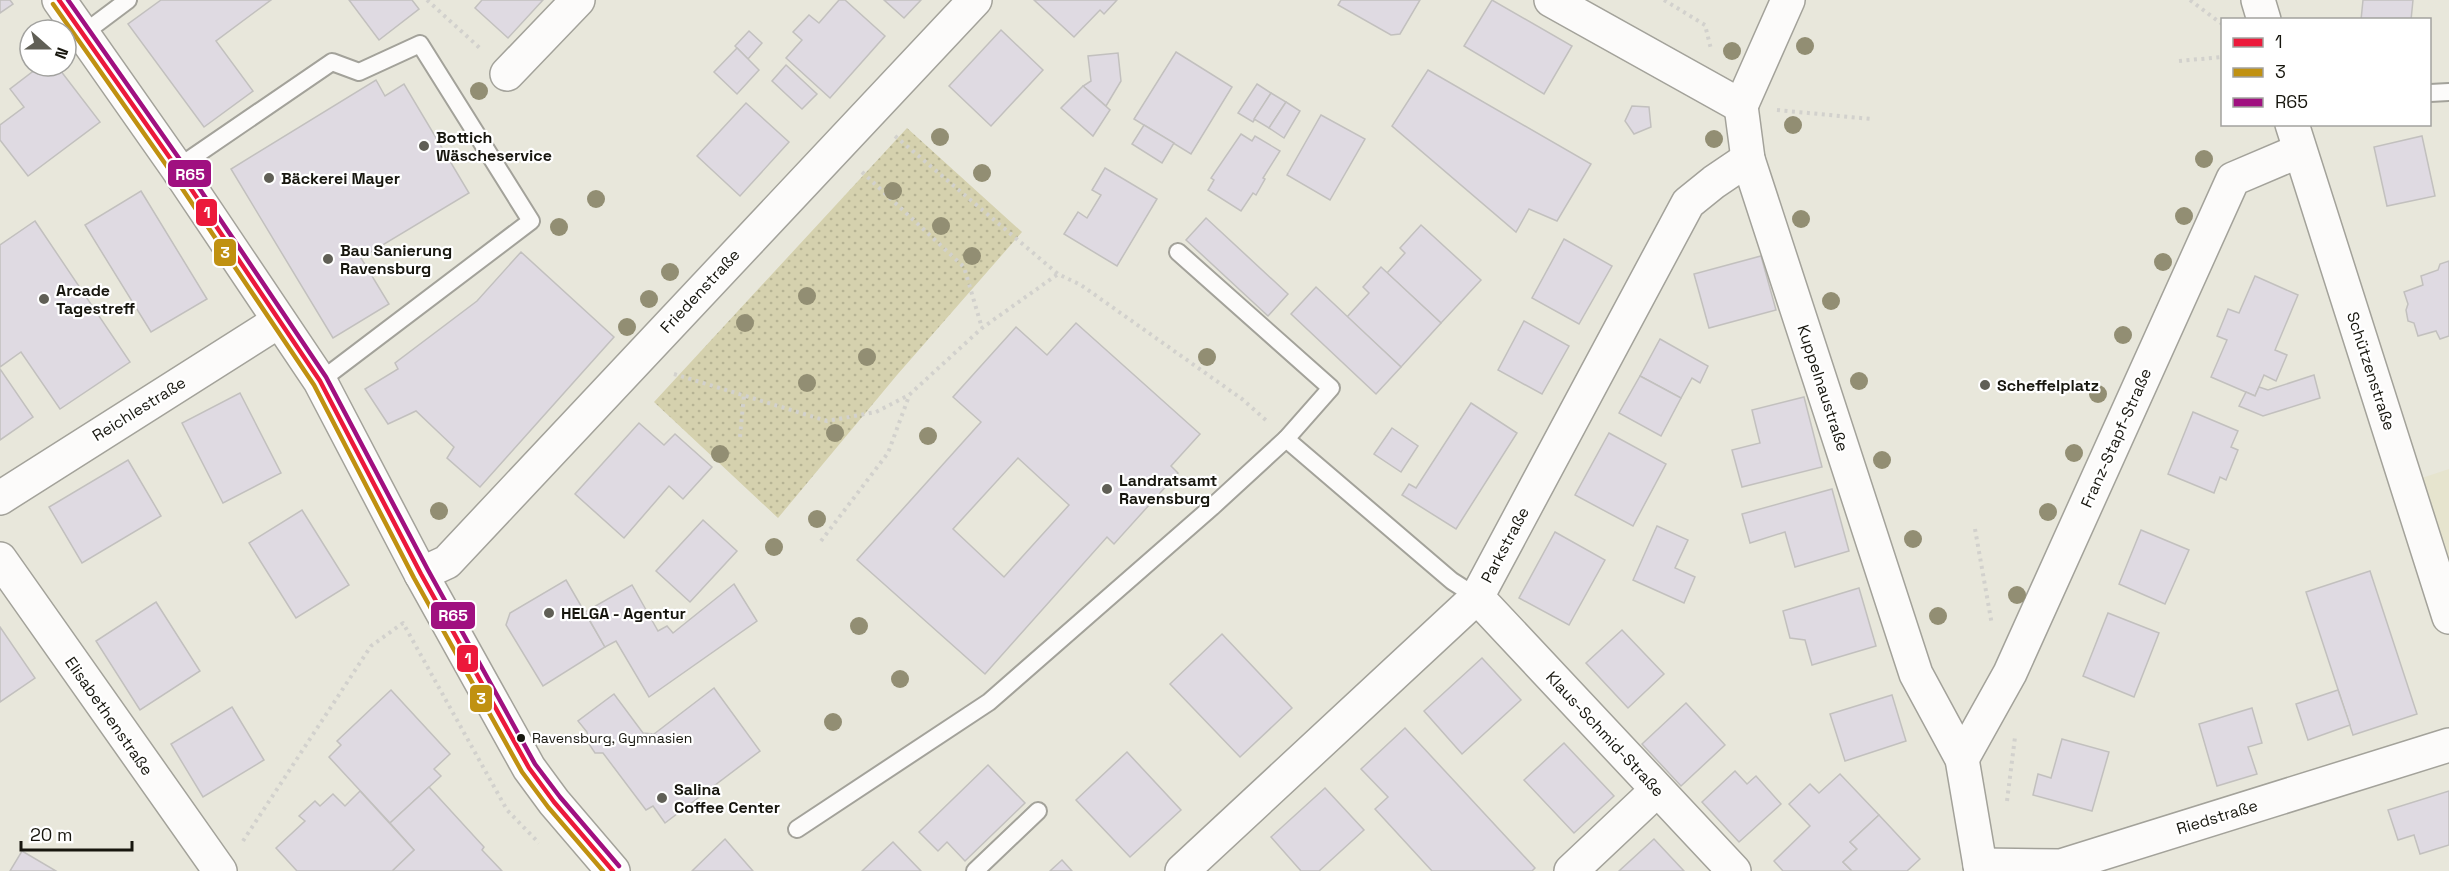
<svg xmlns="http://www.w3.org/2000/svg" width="2449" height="871" viewBox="0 0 2449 871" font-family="'Space Grotesk',sans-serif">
<defs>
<pattern id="green-dots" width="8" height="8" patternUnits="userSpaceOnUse" patternTransform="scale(1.5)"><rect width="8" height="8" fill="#d5d1ae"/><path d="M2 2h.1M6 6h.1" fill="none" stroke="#b6b394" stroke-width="1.8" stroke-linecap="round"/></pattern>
</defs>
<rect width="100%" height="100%" fill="#e8e7db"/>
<polygon fill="#e6e4ce" points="2449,469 2449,617 2407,483"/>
<polygon fill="url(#green-dots)" points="907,128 1022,232 897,375 778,518 654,402"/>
<g fill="#dfdae2" stroke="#c2c0be" stroke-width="1.5" fill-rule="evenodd">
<polygon points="0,0 10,0 13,4 0,13"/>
<polygon points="161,0 271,0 216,41 253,91 204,127 128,24"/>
<polygon points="349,0 412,0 419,9 379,40"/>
<polygon points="482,0 543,0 508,38 475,8"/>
<polygon points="839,0 845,0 885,36 830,98 786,58 802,40 793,32 809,15 819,23"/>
<polygon points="884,0 921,0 904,18"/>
<polygon points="1034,0 1117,0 1104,14 1100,10 1074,37"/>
<polygon points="1341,0 1420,0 1400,34 1391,35 1338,5"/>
<polygon points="1492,0 1572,46 1544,94 1464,46"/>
<polygon points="2363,0 2413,0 2411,20 2361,20"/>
<polygon points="1001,30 1043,70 991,126 949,86"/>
<polygon points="749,31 762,43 748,59 735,46"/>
<polygon points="737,48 759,70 737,94 714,72"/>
<polygon points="1176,52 1232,87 1191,154 1134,119"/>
<polygon points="1118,53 1121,81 1106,106 1083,86 1091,81 1088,56"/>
<polygon points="786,65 817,94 802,109 772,81"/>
<polygon points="40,66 57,66 100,122 28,176 0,140 0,125 24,107 10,89"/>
<polygon points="1428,70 1591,164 1557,221 1529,209 1516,232 1392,126"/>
<polygon points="376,80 385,96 404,84 469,193 361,258 389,304 333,338 231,169"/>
<polygon points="1257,84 1271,93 1253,122 1238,113"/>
<polygon points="1083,86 1110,110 1093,136 1061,108"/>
<polygon points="1271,93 1286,102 1269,128 1254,119"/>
<polygon points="1286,102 1300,111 1284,138 1269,128"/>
<polygon points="746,103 789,142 740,196 697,156"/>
<polygon points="1632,106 1649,107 1651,127 1634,134 1625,121"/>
<polygon points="1321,115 1365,139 1330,200 1287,175"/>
<polygon points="1144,125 1174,143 1162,163 1132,144"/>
<polygon points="1241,134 1252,141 1255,136 1280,151 1263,178 1265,179 1256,195 1253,193 1241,211 1208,190 1214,180 1211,178"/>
<polygon points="2422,136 2435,196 2387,206 2374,147"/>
<polygon points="1105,168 1157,199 1117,266 1064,234 1078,212 1087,218 1101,195 1092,190"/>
<polygon points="141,191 207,299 151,332 85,225"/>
<polygon points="1206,218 1288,294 1268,316 1186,240"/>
<polygon points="35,221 130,362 60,409 21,352 0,367 0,245"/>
<polygon points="1421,225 1481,280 1441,323 1387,273 1405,253 1400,248"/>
<polygon points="1564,239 1612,266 1579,324 1532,298"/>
<polygon points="521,252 614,337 480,487 447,458 454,447 416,411 388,424 365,389 398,369 395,363 477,301"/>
<polygon points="1761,256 1776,310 1709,328 1694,274"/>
<polygon points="2449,261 2449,336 2440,339 2436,331 2418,336 2414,323 2408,321 2406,310 2408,304 2404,292 2423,285 2421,276 2438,270 2440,264"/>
<polygon points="1381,267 1441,323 1401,367 1347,317 1369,293 1363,287"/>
<polygon points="2255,276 2298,295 2275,350 2287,355 2276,381 2264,375 2255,396 2211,377 2227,340 2217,336 2228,309 2239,313"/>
<polygon points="1316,287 1401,367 1376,394 1291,314"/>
<polygon points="1524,321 1569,346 1542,394 1498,370"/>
<path d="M 1076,323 L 1200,434 L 1171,466 L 1178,473 L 1114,544 L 1107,537 L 985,674 L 857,560 L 981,422 L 953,397 L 1016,327 L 1047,355 ZM 1018,458 L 1069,505 L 1004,577 L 953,529 Z"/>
<polygon points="1660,339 1708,366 1700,383 1692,378 1681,398 1640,376"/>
<polygon points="0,369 33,417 0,440"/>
<polygon points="2314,375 2320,398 2263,416 2239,406 2246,392 2255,396 2259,387 2268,390"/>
<polygon points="1640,376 1681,398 1661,436 1619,413"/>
<polygon points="240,393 281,473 223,503 182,423"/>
<polygon points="1804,397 1822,467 1742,487 1732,450 1760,443 1752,410"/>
<polygon points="1471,403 1517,433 1456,529 1402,495 1409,484 1416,488"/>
<polygon points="2193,412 2238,431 2231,447 2238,450 2226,480 2220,477 2214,493 2168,474"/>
<polygon points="639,423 664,445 675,434 712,467 683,499 669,486 624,538 575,494"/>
<polygon points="1392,428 1418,446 1401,472 1374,454"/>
<polygon points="1609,433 1666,464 1633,526 1575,495"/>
<polygon points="128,460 161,516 82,563 49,507"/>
<polygon points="1832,489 1849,551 1795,567 1785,532 1750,543 1742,514"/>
<polygon points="302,510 349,585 296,618 249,543"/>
<polygon points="703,520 737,551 690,602 656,571"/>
<polygon points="1657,526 1688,540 1675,568 1695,577 1684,603 1633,580"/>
<polygon points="2141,530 2189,550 2165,604 2119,584"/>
<polygon points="1555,532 1605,560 1569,625 1519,598"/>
<polygon points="2370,571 2417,714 2353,735 2306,592"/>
<polygon points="566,580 605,647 543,686 506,625 510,613"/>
<polygon points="734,584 757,621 649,697 616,641 605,647 585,612 632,585 658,631 667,626 673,633"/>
<polygon points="1859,588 1876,646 1812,665 1805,640 1790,638 1783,611"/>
<polygon points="156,602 200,671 140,710 96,641"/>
<polygon points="2108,613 2159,633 2134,697 2083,676"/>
<polygon points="0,627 35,678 0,702"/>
<polygon points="1622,630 1664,674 1628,708 1586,663"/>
<polygon points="1222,634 1292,708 1240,757 1170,684"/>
<polygon points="1482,658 1521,700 1462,754 1424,711"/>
<polygon points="714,688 760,751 665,823 653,806 646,810 603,753 595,753 589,744 587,732 578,721 614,694 643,733 654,734"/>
<polygon points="391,690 450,754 434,769 441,776 390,823 329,757 341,745 337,741"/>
<polygon points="2338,690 2350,725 2308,740 2296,704"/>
<polygon points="1892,695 1906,741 1845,761 1830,714"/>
<polygon points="1686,703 1725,745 1681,786 1642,744"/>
<polygon points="232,707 264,760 203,797 171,744"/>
<polygon points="2252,708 2262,743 2248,747 2257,774 2217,786 2199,724"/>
<polygon points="1405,728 1535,868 1532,871 1432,871 1375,809 1388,797 1361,769"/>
<polygon points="2062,739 2109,752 2092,811 2033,795 2038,774 2051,778"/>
<polygon points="1564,743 1614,796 1574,833 1524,780"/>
<polygon points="1127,752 1181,810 1130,857 1076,800"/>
<polygon points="988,765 1025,803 965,861 947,842 938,851 919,832"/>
<polygon points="1735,771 1747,784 1756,776 1781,804 1739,842 1702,802"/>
<polygon points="1840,774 1879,815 1850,842 1857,849 1843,862 1852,871 1783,871 1774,861 1810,826 1789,804 1810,784 1819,793"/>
<polygon points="429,787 484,847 482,850 502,871 392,871 414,850 390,823"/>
<polygon points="1325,788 1364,830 1319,871 1301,871 1271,837"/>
<polygon points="360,791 414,850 392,871 297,871 276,848 305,821 299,816 315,801 320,806 333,794 345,806"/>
<polygon points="2449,791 2449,845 2420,854 2414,835 2398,840 2388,810"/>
<polygon points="1879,815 1920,859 1907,871 1852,871 1843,862 1857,849 1850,842"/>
<polygon points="725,839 753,871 692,871"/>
<polygon points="1654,839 1684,871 1619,871"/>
<polygon points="893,842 921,871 862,871"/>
<polygon points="22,851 56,871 10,871"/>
<polygon points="1062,860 1072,871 1050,871"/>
</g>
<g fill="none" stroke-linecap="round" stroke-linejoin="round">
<g stroke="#a3a29a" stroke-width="20">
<g id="service">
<polyline points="84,33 128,0"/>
<polyline points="2430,93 2449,92"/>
<polyline points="177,168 332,62 359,72 420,44 531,221 320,381"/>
<polyline points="1178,252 1331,388 1286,439"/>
<polyline points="797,829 989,702 1212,507 1286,439 1452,581 1477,597"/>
<polyline points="975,871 1038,811"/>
</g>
</g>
<g stroke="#a3a29a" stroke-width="36">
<g id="minor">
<polyline points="1551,0 1741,106"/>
<polyline points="2258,0 2264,20"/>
<polyline points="507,74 578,0"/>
<polyline points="1741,106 1748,159 1916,674 1962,759 1981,871"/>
<polyline points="1741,106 1788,0"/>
<polyline points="2292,124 2449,617"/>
<polyline points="0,498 279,321"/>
<polyline points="0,559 220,871"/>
<polyline points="421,574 447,562 975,0"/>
<polyline points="1477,597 1734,871"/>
<polyline points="1962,759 2010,673 2233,179 2299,151"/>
<polyline points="1980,865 2061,866 2449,745"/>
<polyline points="1182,871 1477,597 1688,203 1714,182 1748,159"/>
<polyline points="1571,871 1657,790"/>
</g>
</g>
<g stroke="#a3a29a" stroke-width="36">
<polyline id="secondary" points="59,0 177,168 320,381 421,574 529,768 554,802 613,871"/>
</g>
<g stroke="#d2d1cd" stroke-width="4" stroke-dasharray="3 4.5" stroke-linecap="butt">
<polyline points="427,0 482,50"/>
<polyline points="1664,0 1705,25 1711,49"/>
<polyline points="2190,0 2222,24"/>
<polyline points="2179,61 2222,57"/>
<polyline points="1777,110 1871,119"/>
<polyline points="895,136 1058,274 1081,285 1242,399 1267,421"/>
<polyline points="862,172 964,267 982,328"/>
<polyline points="674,374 827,421 876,412 909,395 982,328 1058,274"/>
<polyline points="740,437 744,395"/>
<polyline points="1975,529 1992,625"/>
<polyline points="821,541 888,453 909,396"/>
<polyline points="2007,801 2015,737"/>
<polyline points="243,841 371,646 403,623 507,810 539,843"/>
</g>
<use href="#service" stroke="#fcfbfa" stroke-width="16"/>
<use href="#minor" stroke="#fcfbfa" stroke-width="33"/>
<use href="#secondary" stroke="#fcfbfa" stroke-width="33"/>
<g stroke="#fff" stroke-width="9">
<polyline id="bus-1" points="59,0 177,168 320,381 421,574 529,768 554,802 613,871"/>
</g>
<g stroke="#fff" stroke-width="9">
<polyline id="bus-2" points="53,4 171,172 314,385 414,578 522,772 548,807 603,871"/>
</g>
<g stroke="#fff" stroke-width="9">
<polyline id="bus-3" points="68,0 183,164 326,377 428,570 535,764 560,797 619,866"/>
</g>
<use href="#bus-1" stroke="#ec193b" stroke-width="4.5"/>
<use href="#bus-2" stroke="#c09111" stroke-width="4.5"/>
<use href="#bus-3" stroke="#a01080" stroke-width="4.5"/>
</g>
<g fill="#928e73">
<circle cx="1805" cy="46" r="9"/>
<circle cx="1732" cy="51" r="9"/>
<circle cx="479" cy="91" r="9"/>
<circle cx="1793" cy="125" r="9"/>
<circle cx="940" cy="137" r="9"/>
<circle cx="1714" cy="139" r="9"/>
<circle cx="2204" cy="159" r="9"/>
<circle cx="982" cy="173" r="9"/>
<circle cx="893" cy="191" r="9"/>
<circle cx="596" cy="199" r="9"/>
<circle cx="2184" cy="216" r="9"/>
<circle cx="1801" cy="219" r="9"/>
<circle cx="941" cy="226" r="9"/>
<circle cx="559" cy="227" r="9"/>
<circle cx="972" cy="256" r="9"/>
<circle cx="2163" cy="262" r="9"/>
<circle cx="670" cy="272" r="9"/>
<circle cx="807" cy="296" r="9"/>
<circle cx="649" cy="299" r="9"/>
<circle cx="1831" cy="301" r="9"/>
<circle cx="745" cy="323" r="9"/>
<circle cx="627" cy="327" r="9"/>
<circle cx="2123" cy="335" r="9"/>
<circle cx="867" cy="357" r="9"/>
<circle cx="1207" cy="357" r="9"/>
<circle cx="1859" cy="381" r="9"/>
<circle cx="807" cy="383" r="9"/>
<circle cx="2098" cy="394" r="9"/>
<circle cx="835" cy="433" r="9"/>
<circle cx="928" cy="436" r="9"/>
<circle cx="2074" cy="453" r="9"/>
<circle cx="720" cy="454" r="9"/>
<circle cx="1882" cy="460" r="9"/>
<circle cx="439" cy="511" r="9"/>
<circle cx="2048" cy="512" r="9"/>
<circle cx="817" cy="519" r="9"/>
<circle cx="1913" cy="539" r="9"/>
<circle cx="774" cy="547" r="9"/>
<circle cx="2017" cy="595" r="9"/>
<circle cx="1938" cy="616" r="9"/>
<circle cx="859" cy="626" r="9"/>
<circle cx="900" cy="679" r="9"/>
<circle cx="833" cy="722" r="9"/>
</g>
<g fill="#605f56" stroke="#fff" stroke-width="2">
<circle cx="424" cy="146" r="6"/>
<circle cx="269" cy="178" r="6"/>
<circle cx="328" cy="259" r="6"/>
<circle cx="44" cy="299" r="6"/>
<circle cx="1985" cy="385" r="6"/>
<circle cx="1107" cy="489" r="6"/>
<circle cx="549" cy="613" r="6"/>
<circle cx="662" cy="798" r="6"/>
</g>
<circle fill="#17160e" stroke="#fff" stroke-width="2" cx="521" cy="738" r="5"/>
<g text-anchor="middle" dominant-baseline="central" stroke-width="4.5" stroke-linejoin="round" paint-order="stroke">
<g font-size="14" fill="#17160e" stroke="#fff" text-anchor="start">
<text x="532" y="738">Ravensburg, Gymnasien</text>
</g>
<g font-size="16" font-weight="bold" fill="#17160e" stroke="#fff" text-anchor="start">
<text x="436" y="137">Bottich<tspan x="436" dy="18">Wäscheservice</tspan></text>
<text x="281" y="178">Bäckerei Mayer</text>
<text x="340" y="250">Bau Sanierung<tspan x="340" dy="18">Ravensburg</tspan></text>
<text x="56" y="290">Arcade<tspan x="56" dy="18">Tagestreff</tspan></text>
<text x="1997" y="385">Scheffelplatz</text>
<text x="1119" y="480">Landratsamt<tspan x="1119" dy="18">Ravensburg</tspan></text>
<text x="561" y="613">HELGA - Agentur</text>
<text x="674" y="789">Salina<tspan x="674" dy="18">Coffee Center</tspan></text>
</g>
<g font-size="16" fill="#17160e" stroke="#fff">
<text transform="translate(700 291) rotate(-47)">Friedenstraße</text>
<text transform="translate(2371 371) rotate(72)">Schützenstraße</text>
<text transform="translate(1823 388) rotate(72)">Kuppelnaustraße</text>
<text transform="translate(139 409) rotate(-32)">Reichlestraße</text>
<text transform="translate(2116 438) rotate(-66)">Franz-Stapf-Straße</text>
<text transform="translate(1505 545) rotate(-62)">Parkstraße</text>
<text transform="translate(109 716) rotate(55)">Elisabethenstraße</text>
<text transform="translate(1605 734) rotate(47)">Klaus-Schmid-Straße</text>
<text transform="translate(2217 817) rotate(-17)">Riedstraße</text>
</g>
</g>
<g stroke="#fff" stroke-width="2">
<rect x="167" y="159" width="45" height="29" rx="6" fill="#a01080"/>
<rect x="195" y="198" width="23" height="29" rx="6" fill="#ec193b"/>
<rect x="213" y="238" width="24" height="29" rx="6" fill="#c09111"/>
<rect x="430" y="601" width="46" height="29" rx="6" fill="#a01080"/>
<rect x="456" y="644" width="23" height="29" rx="6" fill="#ec193b"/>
<rect x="469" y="684" width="24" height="29" rx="6" fill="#c09111"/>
</g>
<g font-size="16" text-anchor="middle" font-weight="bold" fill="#fff">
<text x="190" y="180">R65</text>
<text x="207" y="218">1</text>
<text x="225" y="258">3</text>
<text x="453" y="621">R65</text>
<text x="468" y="664">1</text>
<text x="481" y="704">3</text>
</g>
<rect x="2221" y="18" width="210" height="108" fill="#ffffff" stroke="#a2a29f" stroke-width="1.5"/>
<rect x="2233" y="38" width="30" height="9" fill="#ec193b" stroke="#a2a29f" stroke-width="1.5"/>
<text x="2275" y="48" font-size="18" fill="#17160e">1</text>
<rect x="2233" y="68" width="30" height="9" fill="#c09111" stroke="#a2a29f" stroke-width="1.5"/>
<text x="2275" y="78" font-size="18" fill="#17160e">3</text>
<rect x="2233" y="98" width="30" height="9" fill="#a01080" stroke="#a2a29f" stroke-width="1.5"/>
<text x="2275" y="108" font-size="18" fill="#17160e">R65</text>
<g transform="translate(48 48) rotate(111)"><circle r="28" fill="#ffffff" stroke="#a2a29f" stroke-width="1.5"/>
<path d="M0-4.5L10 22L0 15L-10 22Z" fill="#605f56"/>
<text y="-9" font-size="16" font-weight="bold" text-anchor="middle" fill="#17160e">N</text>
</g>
<path d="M21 841v9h111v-9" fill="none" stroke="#17160e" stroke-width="3"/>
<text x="30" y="841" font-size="18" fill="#17160e" stroke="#ffffff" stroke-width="4.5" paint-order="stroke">20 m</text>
</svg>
